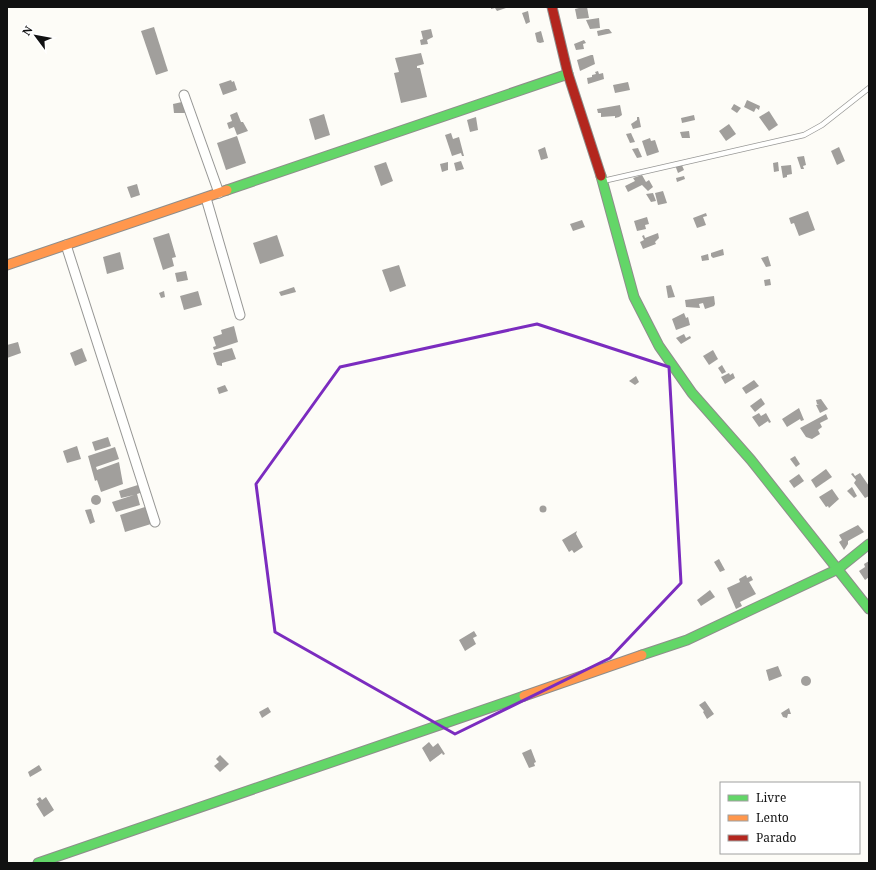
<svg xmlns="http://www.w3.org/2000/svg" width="876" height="870" viewBox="0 0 876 870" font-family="'Noto Serif',serif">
<rect width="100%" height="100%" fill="#fdfcf7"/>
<g fill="#a19f9c">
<polygon points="491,7 509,7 497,11 495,8 491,9"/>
<polygon points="583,7 587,7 589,18 577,19 575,9"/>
<polygon points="528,11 530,22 526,24 522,13"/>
<polygon points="599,18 600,28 590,29 586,20"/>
<polygon points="154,27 168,71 156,75 141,31"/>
<polygon points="431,29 433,37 427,40 428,44 421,45 420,40 423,39 421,31"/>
<polygon points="606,29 609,29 612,33 598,36 597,31"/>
<polygon points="541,31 544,42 540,43 537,42 535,33"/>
<polygon points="584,40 586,43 583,44 584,49 576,50 574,44"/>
<polygon points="421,53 424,64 417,66 417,68 420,68 427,97 401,103 394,73 399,72 395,58"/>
<polygon points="591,55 593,55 595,64 580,71 577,60"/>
<polygon points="598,71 599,74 603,73 604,79 588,84 587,78 592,77 592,75 596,74 595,72"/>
<polygon points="231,80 232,82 234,81 237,90 223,95 219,84"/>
<polygon points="628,82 630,90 615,93 613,85"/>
<polygon points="747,100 760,106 759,110 756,108 754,112 744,107"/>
<polygon points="182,102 185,113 174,113 173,104"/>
<polygon points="734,104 741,108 737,113 731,109"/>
<polygon points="620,105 622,115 619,117 615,118 615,116 601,117 601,113 598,113 597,109"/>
<polygon points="769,111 778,125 769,131 759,117"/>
<polygon points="237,112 241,122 243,122 248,131 237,135 234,127 229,129 227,123 232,121 230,115"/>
<polygon points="324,114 330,135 315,140 309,119"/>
<polygon points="694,115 695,120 682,123 681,118"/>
<polygon points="476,117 478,130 470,132 467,120"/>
<polygon points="637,117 639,117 641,127 633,129 631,124 637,120"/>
<polygon points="729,124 736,134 726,141 719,131"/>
<polygon points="689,131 690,138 682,138 680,132"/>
<polygon points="451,133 453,139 459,137 464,156 462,156 461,153 452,156 445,135"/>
<polygon points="631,133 635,142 630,143 626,134"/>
<polygon points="237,136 246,163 226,170 217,143"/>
<polygon points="650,138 651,141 655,140 659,152 647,156 642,141"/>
<polygon points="545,147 548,158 541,160 538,150"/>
<polygon points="839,147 845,161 837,165 831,151"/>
<polygon points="638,148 642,157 637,158 632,149"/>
<polygon points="804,156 806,165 803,166 804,169 801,169 797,157"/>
<polygon points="461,161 464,169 456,171 454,163"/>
<polygon points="386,162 393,181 381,186 374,166"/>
<polygon points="448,162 448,170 442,172 440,164"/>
<polygon points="778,162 779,171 774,172 773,163"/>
<polygon points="681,163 684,170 678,173 675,165"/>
<polygon points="791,165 792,174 787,175 787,177 783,178 781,166"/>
<polygon points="642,175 646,182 649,180 653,187 648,191 642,185 628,192 625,186 635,181 633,178"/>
<polygon points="684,176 685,179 677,182 676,178"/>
<polygon points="137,184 140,195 131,198 127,187"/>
<polygon points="663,191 667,203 658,205 655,193"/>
<polygon points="653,193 656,201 651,202 646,194"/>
<polygon points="808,211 815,230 799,236 794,223 791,224 789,218"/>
<polygon points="706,213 707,216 703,217 706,225 697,228 693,218"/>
<polygon points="647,217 649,224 645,225 646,229 637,231 634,221"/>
<polygon points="582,220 585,227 573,231 570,224"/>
<polygon points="169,233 176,257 172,258 174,266 163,270 153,238"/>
<polygon points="658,233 659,238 655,242 656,244 643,249 640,242 644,240 642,236 644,235 645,238"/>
<polygon points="277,235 284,256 260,264 253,243"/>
<polygon points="723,249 724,255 713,258 711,256 711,253"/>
<polygon points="120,252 124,269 107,274 103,257"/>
<polygon points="708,254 709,260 702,261 701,256"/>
<polygon points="768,256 771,266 766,267 761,258"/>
<polygon points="399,265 406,286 390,292 382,270"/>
<polygon points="186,271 188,280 177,282 175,273"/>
<polygon points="770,279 771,285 765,286 764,280"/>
<polygon points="671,285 675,297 668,298 666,286"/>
<polygon points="294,287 296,292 281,296 279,292"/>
<polygon points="164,291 165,297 161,298 159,293"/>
<polygon points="198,291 202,305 184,310 180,296"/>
<polygon points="714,296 715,304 714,306 705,309 703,303 699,304 700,308 686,307 685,300"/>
<polygon points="684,313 686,318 688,317 690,325 676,330 672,319"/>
<polygon points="234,326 238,342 214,350 213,347 216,346 213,337 222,334 221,330"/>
<polygon points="684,334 686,338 690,336 691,338 681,344 676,338"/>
<polygon points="18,342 21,353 7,358 7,345"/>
<polygon points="82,348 87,361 75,366 70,353"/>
<polygon points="232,348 236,359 222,363 222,366 217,365 213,353"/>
<polygon points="713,350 718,359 709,365 703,356"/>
<polygon points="722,365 726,372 722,374 718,368"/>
<polygon points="729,373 730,375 733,373 735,378 725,384 721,377"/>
<polygon points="636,376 639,382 635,385 629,381"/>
<polygon points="754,380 759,386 746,394 742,388"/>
<polygon points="225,385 228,391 219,394 217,388"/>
<polygon points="761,398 765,404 755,412 750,406"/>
<polygon points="821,399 828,409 820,413 816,405 819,404 817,404 816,400"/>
<polygon points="799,408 804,420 801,421 800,419 787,427 782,419"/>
<polygon points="759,413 761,416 766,413 771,422 769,423 768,421 759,427 752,417"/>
<polygon points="826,414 828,419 820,423 822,427 818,430 820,434 812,439 806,437 800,428"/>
<polygon points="108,437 111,446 95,451 92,442"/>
<polygon points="77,446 81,459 67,463 63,451"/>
<polygon points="115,447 119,459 96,467 97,470 119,462 123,484 101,492 97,480 95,481 88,456"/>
<polygon points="795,456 800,464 796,467 790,459"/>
<polygon points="826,469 832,477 816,488 811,480"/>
<polygon points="853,473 855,476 860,473 869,486 869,496 865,498 854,483 856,480 851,474"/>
<polygon points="799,474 804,481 794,488 789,481"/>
<polygon points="141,484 143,492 137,494 140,505 116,512 112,502 134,495 121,498 119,491"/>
<polygon points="852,487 857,496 854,498 847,491"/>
<polygon points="832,489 839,499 829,508 828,506 826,507 819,497"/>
<circle cx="96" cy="500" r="5"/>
<circle cx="543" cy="509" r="3.5"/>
<polygon points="145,507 151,524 125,532 120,515"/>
<polygon points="91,509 95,522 90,524 85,510"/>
<polygon points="858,525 864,532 848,541 848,544 844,550 839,542 842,540 839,535"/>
<polygon points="577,531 576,534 583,547 574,553 572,550 569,552 562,540"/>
<polygon points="719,559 725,570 720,572 714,562"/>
<polygon points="869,561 869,577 865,580 859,571 865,567 864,564"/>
<polygon points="746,575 747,578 751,576 753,580 749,582 756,594 740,602 742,606 736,609 727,588 740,582 739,579"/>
<polygon points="710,590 715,597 701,606 697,600"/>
<polygon points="474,631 477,636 473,638 476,644 465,651 459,640"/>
<polygon points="778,666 782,676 769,681 766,670"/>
<circle cx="806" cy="681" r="5"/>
<polygon points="705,701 714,714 707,719 703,712 704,711 699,705"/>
<polygon points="268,707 271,712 262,718 259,712"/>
<polygon points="789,708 791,714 788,714 787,718 783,717 781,713"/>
<polygon points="429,742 433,747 438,743 445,754 443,755 442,753 430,762 422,748"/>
<polygon points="531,749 536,762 534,763 535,766 529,768 522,753"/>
<polygon points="220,755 229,764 220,772 214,766 219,762 216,759"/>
<polygon points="39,765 42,770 30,777 28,772"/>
<polygon points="40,797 42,800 46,797 54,810 44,817 36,804 39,802 37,799"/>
</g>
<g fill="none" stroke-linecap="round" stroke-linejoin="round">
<g stroke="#979795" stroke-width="6">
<polyline id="lane" points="603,181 804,135 822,125 869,88"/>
</g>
<g stroke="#979795" stroke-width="11">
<g id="street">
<polyline points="184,95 219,193"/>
<polyline points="206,198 240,315"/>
<polyline points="66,245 155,522"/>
</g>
</g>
<g stroke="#8e8d8b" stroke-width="11">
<g id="fast">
<polyline points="601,176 634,297 659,346 692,393 751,460 869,609"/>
<polyline points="227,190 568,74"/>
<polyline points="642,655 687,640 838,569 869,544"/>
<polyline points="38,863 524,696"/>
</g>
</g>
<g stroke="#8e8d8b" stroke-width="11">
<g id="slow">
<polyline points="7,265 227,190"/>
<polyline points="524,696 642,655"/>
</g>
</g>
<g stroke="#8e8d8b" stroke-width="11">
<polyline id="jam" points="552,7 568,74 601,176"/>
</g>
<use href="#lane" stroke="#fffffe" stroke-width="4.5"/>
<use href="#street" stroke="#fffffe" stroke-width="9"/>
<use href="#fast" stroke="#63d668" stroke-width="9"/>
<use href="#slow" stroke="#ff974d" stroke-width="9"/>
<use href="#jam" stroke="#b3261e" stroke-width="9"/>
</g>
<path fill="none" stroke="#7b2cbf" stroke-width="3" stroke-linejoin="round" d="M 537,324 L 669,367 L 681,583 L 610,658 L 455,734 L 275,632 L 256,484 L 340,367 Z"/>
<rect width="876" height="870" fill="none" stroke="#111111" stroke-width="16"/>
<rect x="720" y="782" width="140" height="72" fill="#ffffff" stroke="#a0a0a0"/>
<rect x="728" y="795" width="20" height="6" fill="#63d668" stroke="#a0a0a0"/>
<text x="756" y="802" font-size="12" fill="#111111">Livre</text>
<rect x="728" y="815" width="20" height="6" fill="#ff974d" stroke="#a0a0a0"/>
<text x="756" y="822" font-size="12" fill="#111111">Lento</text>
<rect x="728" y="835" width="20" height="6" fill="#b3261e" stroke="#a0a0a0"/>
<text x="756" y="842" font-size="12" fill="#111111">Parado</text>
<g transform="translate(36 36) rotate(302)" stroke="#ffffff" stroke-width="3" paint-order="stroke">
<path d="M0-3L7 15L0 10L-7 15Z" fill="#111111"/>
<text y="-6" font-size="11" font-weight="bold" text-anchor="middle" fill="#111111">N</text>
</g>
</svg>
